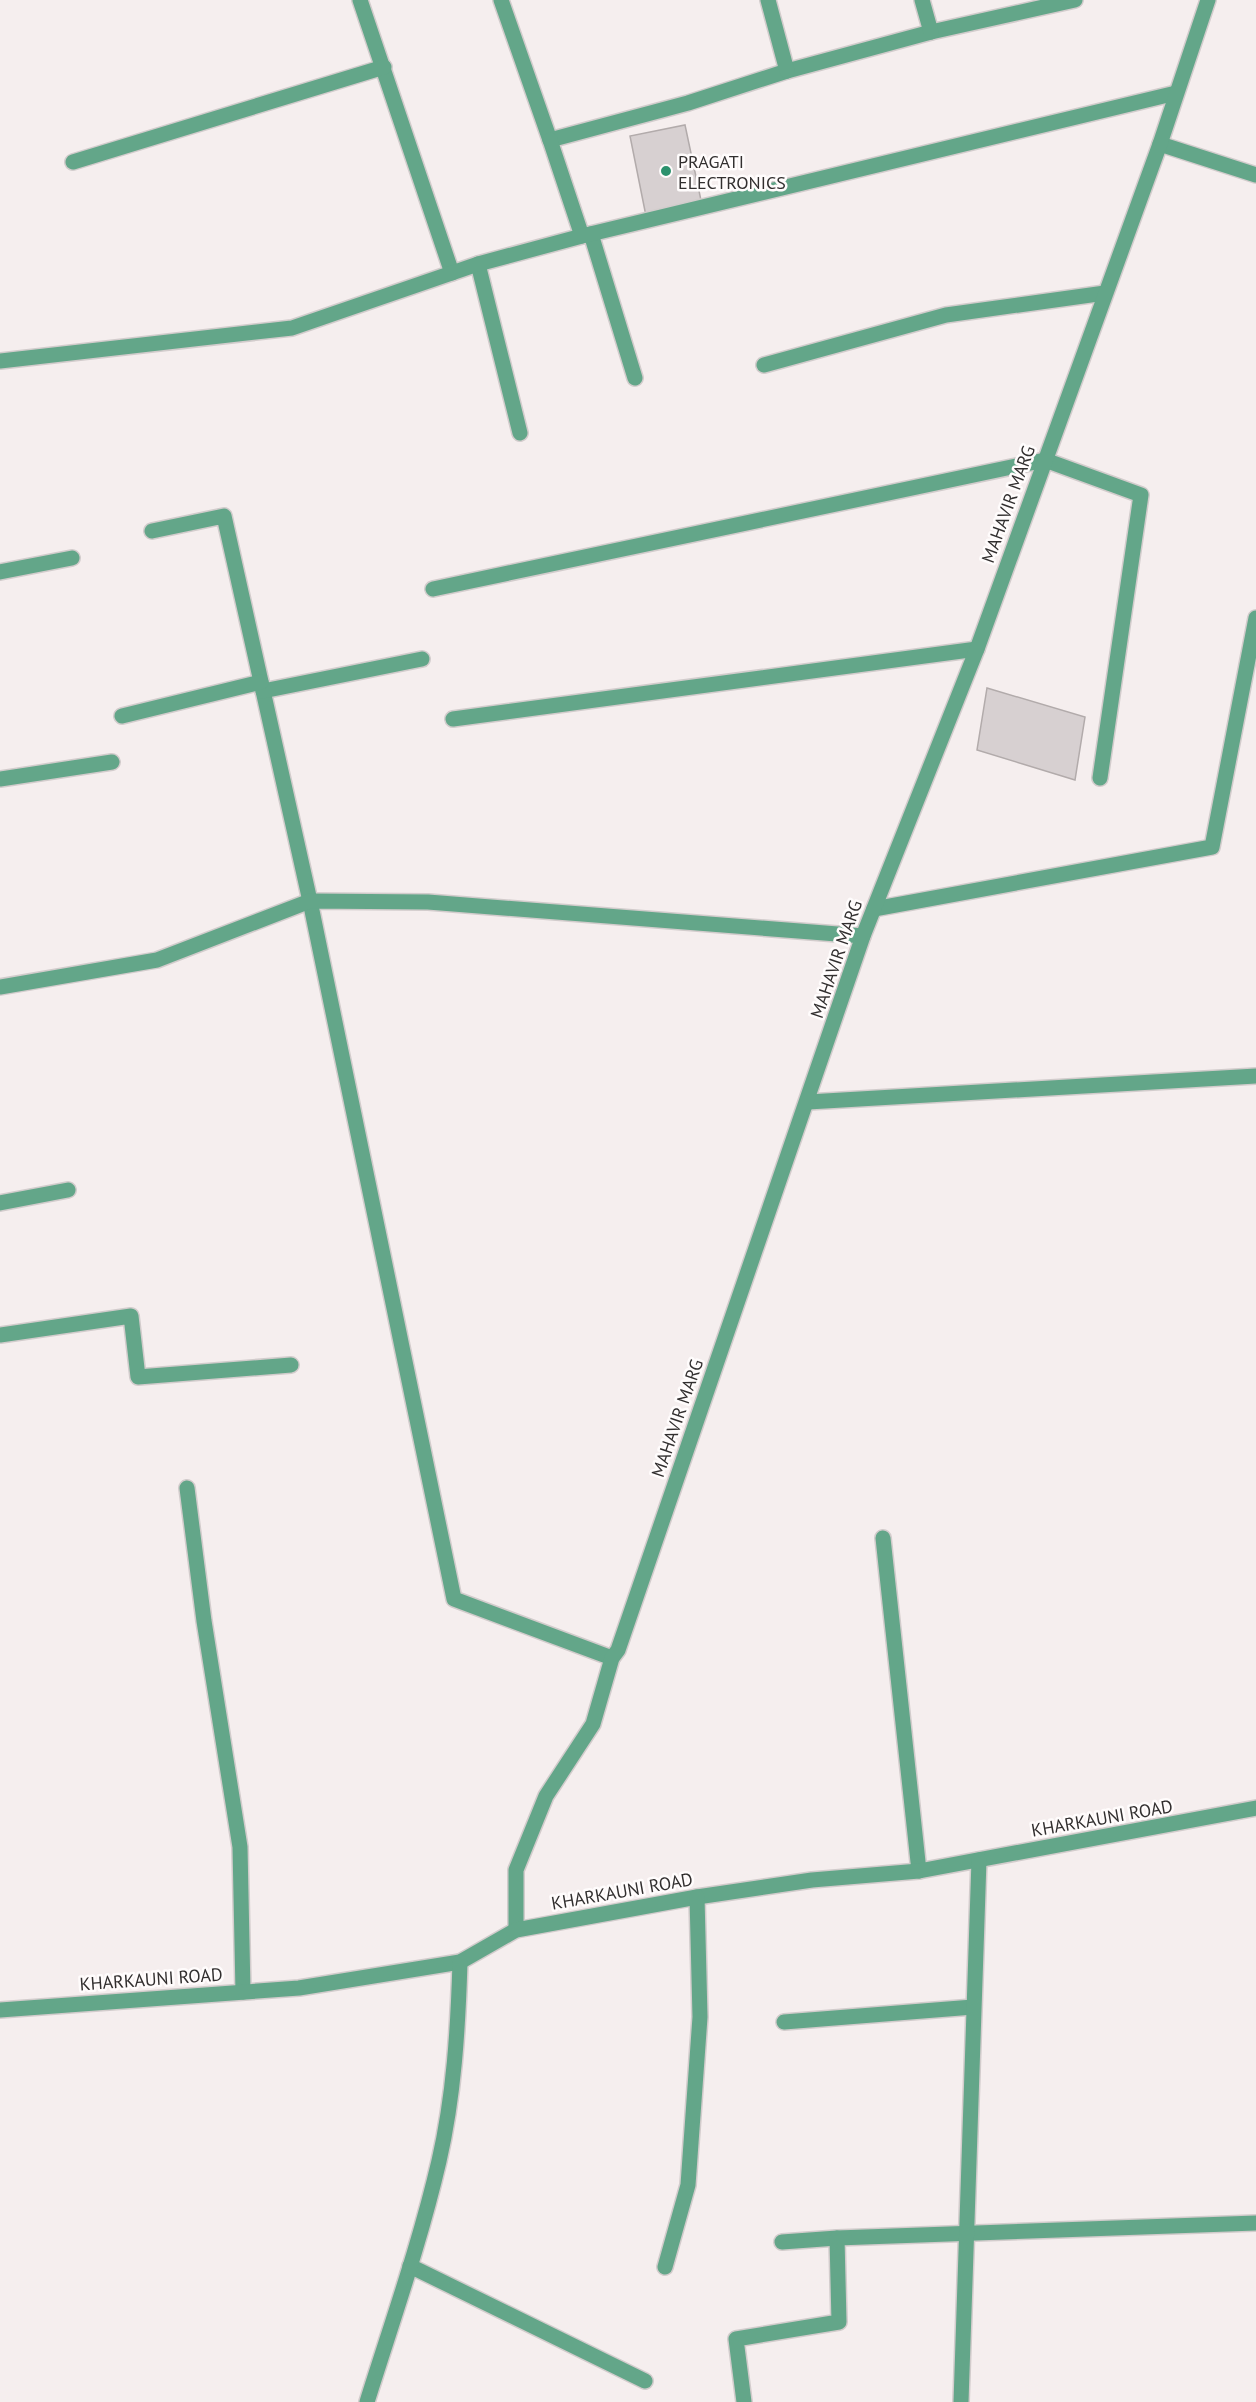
<svg xmlns="http://www.w3.org/2000/svg" width="1256" height="2402" viewBox="0 0 1256 2402" font-family="'PT Sans',sans-serif">
<rect width="100%" height="100%" fill="#f5eeee"/>
<g fill="#d7d0d1" stroke="#b2abab" stroke-width="1.5">
<polygon points="685,125 702,205 646,216 630,136"/>
<polygon points="987,688 1085,717 1075,780 977,750"/>
</g>
<g fill="none" stroke-linecap="round" stroke-linejoin="round">
<g stroke="#d2cccc" stroke-width="18">
<g id="minor">
<polyline points="360,0 452,273"/>
<polyline points="501,0 550,140 688,103 787,71 931,32 1075,0"/>
<polyline points="768,0 787,71"/>
<polyline points="922,0 931,32"/>
<polyline points="550,140 582,236"/>
<polyline points="1160,144 1256,175"/>
<polyline points="73,162 384,67"/>
<polyline points="591,234 635,378"/>
<polyline points="478,264 520,433"/>
<polyline points="0,361 292,328 478,264 582,236 1176,93"/>
<polyline points="764,365 946,315 1105,293"/>
<polyline points="152,531 224,516 310,901 454,1599 612,1658"/>
<polyline points="0,572 72,558"/>
<polyline points="433,589 1045,460 1141,495 1100,778"/>
<polyline points="263,691 422,659"/>
<polyline points="122,716 261,682"/>
<polyline points="453,719 977,649"/>
<polyline points="0,779 112,762"/>
<polyline points="874,909 1212,847 1256,618"/>
<polyline points="0,987 157,960 310,901 428,902 863,936"/>
<polyline points="808,1102 1256,1076"/>
<polyline points="0,1203 68,1190"/>
<polyline points="0,1335 131,1316 138,1377 291,1365"/>
<polyline points="187,1488 204,1621 240,1847 243,1992"/>
<polyline points="883,1538 919,1871"/>
<polyline points="516,1930 516,1870 546,1796 593,1724 612,1658 618,1650 863,936 977,649 1160,144 1208,0"/>
<polyline points="0,2010 299,1988 460,1962 516,1930 697,1897 812,1880 919,1871 1256,1808"/>
<polyline points="784,2022 973,2007"/>
<polyline points="782,2242 837,2238"/>
<polyline points="410,2266 645,2381"/>
<polyline points="665,2267 688,2185 700,2017 697,1897"/>
<path d="M 367,2402 C 392,2322 420,2243 439,2161 C 454,2096 458,2029 460,1962"/>
<polyline points="744,2402 736,2339 839,2322 837,2238 1256,2223"/>
<polyline points="961,2402 979,1860"/>
</g>
</g>
<use href="#minor" stroke="#63a689" stroke-width="15"/>
</g>
<circle fill="#2c916d" stroke="#fffcfc" stroke-width="2" cx="666" cy="171" r="6"/>
<g text-anchor="middle" dominant-baseline="central" stroke-width="5" stroke-linejoin="round" paint-order="stroke">
<g font-size="18" fill="#322f2f" stroke="#fffcfc" text-anchor="start">
<text x="678" y="161">PRAGATI<tspan x="678" dy="21">ELECTRONICS</tspan></text>
</g>
<g font-size="18" fill="#322f2f" stroke="#fffcfc">
<text transform="translate(1008 504) rotate(-70)">MAHAVIR MARG</text>
<text transform="translate(836 959) rotate(-71)">MAHAVIR MARG</text>
<text transform="translate(677 1418) rotate(-71)">MAHAVIR MARG</text>
<text transform="translate(1102 1818) rotate(-10)">KHARKAUNI ROAD</text>
<text transform="translate(622 1891) rotate(-10)">KHARKAUNI ROAD</text>
<text transform="translate(151 1979) rotate(-4)">KHARKAUNI ROAD</text>
</g>
</g>
</svg>
